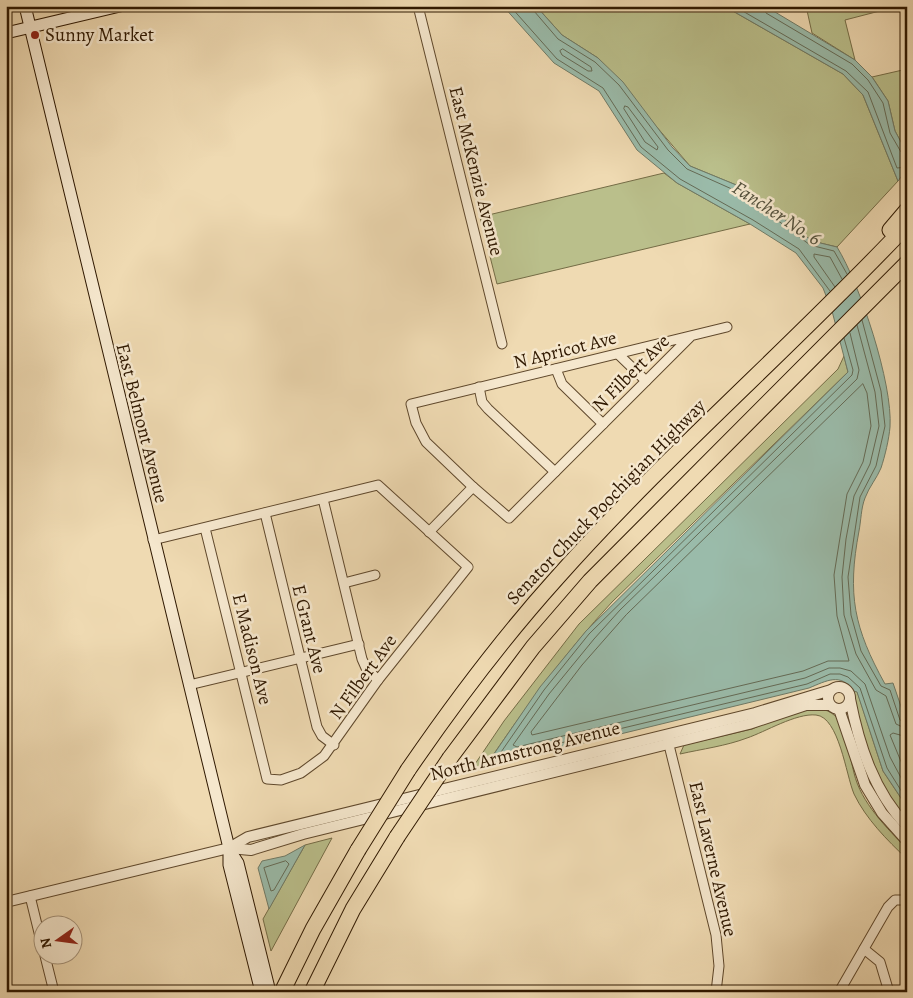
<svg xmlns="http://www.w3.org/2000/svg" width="913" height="998" viewBox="0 0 913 998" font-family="Alegreya,serif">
<rect width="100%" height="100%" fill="#efdab2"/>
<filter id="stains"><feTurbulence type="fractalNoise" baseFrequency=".004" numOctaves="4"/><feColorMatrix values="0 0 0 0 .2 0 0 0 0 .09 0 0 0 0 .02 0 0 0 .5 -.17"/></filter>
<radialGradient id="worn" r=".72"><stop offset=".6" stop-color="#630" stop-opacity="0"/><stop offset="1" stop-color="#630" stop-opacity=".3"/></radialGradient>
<g fill="#babf8b" stroke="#746c46">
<polygon points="536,6 724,6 843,74 863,95 898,181 837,247 812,241 746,189 690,166 598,58 562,35"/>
<polygon points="806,6 899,6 845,20 855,60 812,33"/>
<polygon points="907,69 907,153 895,131 888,101 872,77"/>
<polygon points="664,173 677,183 750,224 497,284 480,217"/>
<path d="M 844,356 L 848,372 L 612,602 C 565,653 524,709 485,767 L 471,770 L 504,721 L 579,624 L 838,369 Z"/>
<path d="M 853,691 L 857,691 L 883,771 L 907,807 L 907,819 C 874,785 862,736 853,691 Z"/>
<path d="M 813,708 C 823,708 834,712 839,721 C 847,737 850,757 854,773 C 861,803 887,828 907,849 L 907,859 C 887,840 866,819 854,794 C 846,775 839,717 816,715 C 796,713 765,732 747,738 C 726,746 702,749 680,754 L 684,745 L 752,729 L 772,720 Z"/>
<polygon points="332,838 271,951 263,919 305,845"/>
</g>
<g fill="#9abbaa" stroke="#6f7a66">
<path d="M 503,6 L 536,6 L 562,35 L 598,58 L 623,82 L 672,147 L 690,166 L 746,189 L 812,241 L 837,247 C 860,284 893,384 890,427 C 889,439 885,456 881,468 C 877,478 869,487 865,498 C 861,508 861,521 859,531 C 847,595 854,628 885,684 L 893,683 L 907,724 L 907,807 L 883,771 L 857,692 L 853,691 C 841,672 826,681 809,688 L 485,767 L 540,687 L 586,631 L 848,372 L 832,311 L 823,288 L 796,253 L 750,224 L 677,183 L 637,150 L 599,91 L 554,63 Z"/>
<polygon points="724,6 765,6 855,60 872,77 888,101 895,131 907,153 907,169 898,181 863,95 843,74"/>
<polygon points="305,845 269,909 258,868 262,861 285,856"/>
</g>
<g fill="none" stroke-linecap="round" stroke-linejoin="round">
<g stroke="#646a55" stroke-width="1">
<polyline points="510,6 557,59 603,88 641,147 680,179 753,220 799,249 830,291"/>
<polyline points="532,6 534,11 558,39 595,62 619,85 668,150 687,169 743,194 810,245 834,251 847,274"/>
<polyline points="734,6 846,71 868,92 897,168 907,167"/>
<polyline points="763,6 766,13 852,64 868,80 883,103 890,133 901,152 907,154"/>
<polygon points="563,49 591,67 592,71 588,71 562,55 560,51"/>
<polygon points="625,106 628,107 658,147 657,150 645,142 624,109"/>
<polyline points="835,287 814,257 814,254 830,257 842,279"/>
<polyline points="862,320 881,391 885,426 876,466 860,497 848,577 851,615 861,651 881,686 890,690 900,720 907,723"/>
<polyline points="857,325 875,392 879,426 870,464 854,496 846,539 842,577 844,615 856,654 876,690 886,696 896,724 907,729"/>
<polyline points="850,333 859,370 857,379 620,610 594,639 549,694 513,745 517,747 805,678 829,668 840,668 851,671 865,684 890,757 907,789"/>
<polyline points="844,338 853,370 852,375 589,634 544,690 499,755 502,757 807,684 830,674 840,674 848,677 860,688 887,768 907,800"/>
<polygon points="863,384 867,393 871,426 863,462 847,494 834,575 837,616 849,661 828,661 803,671 532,735 531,732 582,665 626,615"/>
<polyline points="907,737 893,733 890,735 907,776"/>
<polygon points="286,861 289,864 274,890 271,891 264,868"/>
</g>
<g stroke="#5f482c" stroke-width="11">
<g id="minor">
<polyline points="418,6 502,344"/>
<polyline points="691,336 509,518 473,487 426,442 416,423 411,404 727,327"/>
<polyline points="618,354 646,381"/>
<polyline points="556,369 562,384 603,424"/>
<polyline points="479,387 482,402 488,409 555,472"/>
<polyline points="323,499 362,659 366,668 378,680"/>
<polyline points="265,513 317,727 322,736 334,745"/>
<polyline points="429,532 473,487"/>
<polyline points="153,540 378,485 468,567 378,680 324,756 301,773 281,780 267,779 205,528"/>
<polyline points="344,583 375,575"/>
<polyline points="189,685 359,644"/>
<polyline points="667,737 716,935 719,966 716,992"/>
<polyline points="30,896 42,945"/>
<polyline points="864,949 880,962 889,992"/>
<polyline points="45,956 54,992"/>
<polyline points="839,992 888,907 895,900 907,900"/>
</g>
</g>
<g stroke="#5f482c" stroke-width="12">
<g id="tertiary">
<circle cx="839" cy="698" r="11"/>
<path d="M 850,699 C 859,745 874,792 907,826"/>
<polyline points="839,709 865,785 882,813 907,841"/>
<polyline points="229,848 251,850 303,834 749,724 806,705 830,705"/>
<polyline points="6,902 229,848 248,837 755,713 831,690"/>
</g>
</g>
<g stroke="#2f1800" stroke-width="13">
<g id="secondary">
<polyline points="25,6 229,848 229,865 261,992"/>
<polyline points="6,33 120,6"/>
<polyline points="229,849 238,863 270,992"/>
</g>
</g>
<g stroke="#2f1800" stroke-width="17">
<g id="motorway">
<polyline points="890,230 907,210"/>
<polyline points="450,758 533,647 590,581 907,263"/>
<path d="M 408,770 C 454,703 502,639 556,579 C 666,455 793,346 907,225"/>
<polyline points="282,992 313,929 358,850"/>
<polyline points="312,992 353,909 397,837"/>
</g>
</g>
<use href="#minor" stroke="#f5e7cd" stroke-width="9"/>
<use href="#tertiary" stroke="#f5e7cd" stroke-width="10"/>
<use href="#secondary" stroke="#f5e7cd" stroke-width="11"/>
<use href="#motorway" stroke="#efdab2" stroke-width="15"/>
<g stroke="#2f1800" stroke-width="17" stroke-linecap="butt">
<g id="motorway-bridge">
<polyline points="397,837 450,758"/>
<polyline points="358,850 408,770"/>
</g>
</g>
<use href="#motorway-bridge" stroke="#efdab2" stroke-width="15"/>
</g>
<circle fill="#8f2418" stroke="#f5e7cd" stroke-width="2" cx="35" cy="35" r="5"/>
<g text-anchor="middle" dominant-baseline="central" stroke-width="5" stroke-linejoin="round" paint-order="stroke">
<g font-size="19" fill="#2f1800" stroke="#f5e7cd" text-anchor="start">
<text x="45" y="35">Sunny Market</text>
</g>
<g font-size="19" fill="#2f1800" stroke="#f5e7cd">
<text transform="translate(476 171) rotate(76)">East McKenzie Avenue</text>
<text transform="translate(565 350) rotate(-14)">N Apricot Ave</text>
<text transform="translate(631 373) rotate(-45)">N Filbert Ave</text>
<text transform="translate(142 423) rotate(76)">East Belmont Avenue</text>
<text transform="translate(606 502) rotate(-46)">Senator Chuck Poochigian Highway</text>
<text transform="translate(309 629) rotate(76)">E Grant Ave</text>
<text transform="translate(252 649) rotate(76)">E Madison Ave</text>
<text transform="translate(363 677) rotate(-54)">N Filbert Ave</text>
<text transform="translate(525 751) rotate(-14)">North Armstrong Avenue</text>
<text transform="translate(713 859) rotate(77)">East Laverne Avenue</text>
</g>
<g font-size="20" font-style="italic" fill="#54513c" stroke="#f5e7cd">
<text transform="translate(777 213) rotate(33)">Fancher No. 6</text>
</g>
</g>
<rect width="913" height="998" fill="none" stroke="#efdab2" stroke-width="25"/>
<rect x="8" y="8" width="898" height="983" fill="none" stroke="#2f1800" stroke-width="2.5"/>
<rect x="12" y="12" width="888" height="973" fill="none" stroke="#2f1800"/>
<g transform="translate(58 940) rotate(256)"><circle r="24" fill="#f5e7cd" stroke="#a6947b"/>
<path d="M0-4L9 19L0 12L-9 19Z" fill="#8f2418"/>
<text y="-8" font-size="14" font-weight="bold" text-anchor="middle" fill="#2f1800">N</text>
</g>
<rect width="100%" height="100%" filter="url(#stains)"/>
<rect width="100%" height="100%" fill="url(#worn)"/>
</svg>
